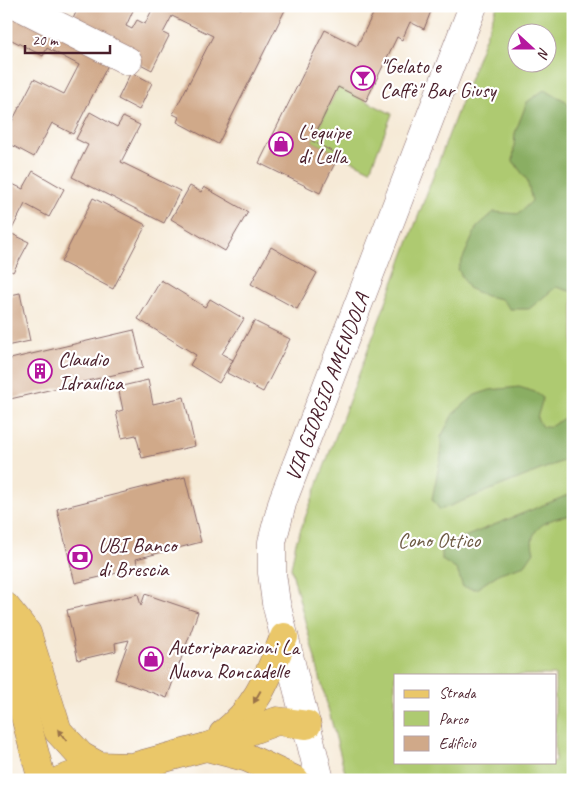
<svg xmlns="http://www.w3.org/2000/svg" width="579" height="786" viewBox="0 0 579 786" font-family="Caveat,sans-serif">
<rect width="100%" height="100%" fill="#fff"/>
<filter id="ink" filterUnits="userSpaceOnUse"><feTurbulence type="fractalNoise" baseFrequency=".02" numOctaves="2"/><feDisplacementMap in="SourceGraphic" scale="10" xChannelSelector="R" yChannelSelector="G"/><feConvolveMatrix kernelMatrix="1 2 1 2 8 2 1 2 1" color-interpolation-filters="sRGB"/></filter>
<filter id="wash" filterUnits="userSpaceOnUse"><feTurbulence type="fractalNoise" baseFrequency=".0096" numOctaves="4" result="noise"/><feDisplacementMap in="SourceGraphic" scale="20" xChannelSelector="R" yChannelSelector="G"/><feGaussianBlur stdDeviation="1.12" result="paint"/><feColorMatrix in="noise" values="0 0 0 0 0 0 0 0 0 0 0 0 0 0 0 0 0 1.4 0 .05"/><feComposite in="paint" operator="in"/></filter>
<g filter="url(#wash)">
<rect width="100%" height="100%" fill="#f6ead7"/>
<g fill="#aeca71" stroke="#7c744e" fill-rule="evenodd">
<path d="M 497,6 L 573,6 L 573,780 L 347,780 L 291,568 L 296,542 ZM 516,32 L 546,32 L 546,62 L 516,62 ZM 395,675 L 555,675 L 555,762 L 395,762 Z"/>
<polygon points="338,87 392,114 370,170 312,141"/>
</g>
<g fill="#8aae63" stroke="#6a6647">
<polygon points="544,90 566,101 573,114 573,292 556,287 529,309 510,309 501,299 486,296 468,288 458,269 477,227 494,212 518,214 532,201 527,180 513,161 515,133 527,102"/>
<polygon points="519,387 535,392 543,398 537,418 542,427 550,427 573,412 573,457 440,510 432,499 441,456 441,437 453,414 475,395 490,390"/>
<path d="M 573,493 L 573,515 C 552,517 525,527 534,552 L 525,565 L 500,573 L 476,589 L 463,587 L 457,570 L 442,560 L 442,546 Z"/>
</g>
<g id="blocks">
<g fill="#d0a989">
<polygon points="6,6 111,59 73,134 52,123 34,157 6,142 6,133 34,79 64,94 79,65 47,48 43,56 6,37"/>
<polygon points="79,6 135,6 126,26 132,29 137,20 145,24 154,6 235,6 241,9 243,6 287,6 218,144 177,122 179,117 173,114 213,36 172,16 163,33 169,36 152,70 69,27"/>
<polygon points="377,6 433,6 424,29 410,22 402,40 397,37 366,101 338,87 312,141 339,155 320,193 259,163 325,30 357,46"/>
<polygon points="131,72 152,83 139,110 118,99"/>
<polygon points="90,112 117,127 123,117 140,125 121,162 180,191 164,223 72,177 88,145 76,139"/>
<polygon points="33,171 64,189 49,217 25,204 10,233 29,242 13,272 6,269 6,181 23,189"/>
<polygon points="190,186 201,192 204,187 248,212 225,251 171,219"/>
<polygon points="93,198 146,225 113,289 61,262"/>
<polygon points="271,247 317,273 297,309 251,284"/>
<polygon points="161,280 205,307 210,299 244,319 222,354 233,360 254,321 290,339 263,392 227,373 233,360 219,383 190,365 196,355 138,319"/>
<polygon points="20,293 30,341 6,346 6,296"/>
<polygon points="134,330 143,368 6,400 6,360"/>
<polygon points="148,380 153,404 184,397 195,446 142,458 136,435 122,438 116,412 123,410 118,387"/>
<polygon points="185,477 201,542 136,559 138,568 75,583 57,509"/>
<polygon points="138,594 141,606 145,594 198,612 167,698 115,679 129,640 115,643 116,651 78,660 67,610"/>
</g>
</g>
</g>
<g filter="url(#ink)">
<use href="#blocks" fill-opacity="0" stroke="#866667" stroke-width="1"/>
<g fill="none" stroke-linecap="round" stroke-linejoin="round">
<g stroke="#866667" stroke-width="29">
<g id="minor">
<polyline points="19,6 128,61"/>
<polyline points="320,780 276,603 272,573 272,542 283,500 473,6"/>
</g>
</g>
<g stroke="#866667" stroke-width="29">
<g id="major">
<polyline points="6,607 27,633 58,731 81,756 99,766"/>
<polyline points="6,646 42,780"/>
<path d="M 223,734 C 258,707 268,676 284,637"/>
<polyline points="206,747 248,758 295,780"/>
<polyline points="61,780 99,766 132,767 206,747 277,721 307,725"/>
</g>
</g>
<use href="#minor" stroke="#fff" stroke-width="28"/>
<use href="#major" stroke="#eac769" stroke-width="28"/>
</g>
<defs><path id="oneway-solid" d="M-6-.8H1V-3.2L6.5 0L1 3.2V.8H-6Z" transform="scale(1.25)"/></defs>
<g fill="#9a734a">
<use href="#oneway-solid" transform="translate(257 697) rotate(119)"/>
<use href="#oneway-solid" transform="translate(62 735) rotate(-127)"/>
</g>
</g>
<defs>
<g id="bar-ring" transform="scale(1.25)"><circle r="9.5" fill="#fff" stroke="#b5179e" stroke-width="1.5"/><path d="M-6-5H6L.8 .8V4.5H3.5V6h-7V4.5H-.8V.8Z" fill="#b5179e"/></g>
<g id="shop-ring" transform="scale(1.25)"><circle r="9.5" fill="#fff" stroke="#b5179e" stroke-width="1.5"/><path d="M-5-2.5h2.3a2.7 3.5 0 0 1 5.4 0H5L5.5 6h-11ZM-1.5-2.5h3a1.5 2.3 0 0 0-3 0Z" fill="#b5179e"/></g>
<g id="building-ring" transform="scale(1.25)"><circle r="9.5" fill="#fff" stroke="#b5179e" stroke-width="1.5"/><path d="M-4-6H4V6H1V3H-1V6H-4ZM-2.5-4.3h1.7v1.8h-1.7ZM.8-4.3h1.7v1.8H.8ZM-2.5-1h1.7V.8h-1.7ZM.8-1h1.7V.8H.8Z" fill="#b5179e"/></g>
<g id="bank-ring" transform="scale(1.25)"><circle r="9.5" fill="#fff" stroke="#b5179e" stroke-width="1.5"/><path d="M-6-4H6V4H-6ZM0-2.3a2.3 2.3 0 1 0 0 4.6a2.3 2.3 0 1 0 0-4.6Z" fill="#b5179e"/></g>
</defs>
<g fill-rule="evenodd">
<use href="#bar-ring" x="363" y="78"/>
<use href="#shop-ring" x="281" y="144"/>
<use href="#building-ring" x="40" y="371"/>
<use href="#bank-ring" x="80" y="557"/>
<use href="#shop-ring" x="151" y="659"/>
</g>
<g text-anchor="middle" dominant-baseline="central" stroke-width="4.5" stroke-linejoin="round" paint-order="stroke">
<g font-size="21" fill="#4a1f2b" stroke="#fff" text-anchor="start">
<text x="380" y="66">"Gelato e<tspan x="380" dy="24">Caffè" Bar Giusy</tspan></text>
<text x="298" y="132">L'equipe<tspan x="298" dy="24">di Lella</tspan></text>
<text x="58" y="359">Claudio<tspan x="58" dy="24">Idraulica</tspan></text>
<text x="98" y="545">UBI Banco<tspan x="98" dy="24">di Brescia</tspan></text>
<text x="168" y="647">Autoriparazioni La<tspan x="168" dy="24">Nuova Roncadelle</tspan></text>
</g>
<g font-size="21" fill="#4a1f2b" stroke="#fff">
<text transform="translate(327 387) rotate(-69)">VIA GIORGIO AMENDOLA</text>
</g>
<g font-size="21" fill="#6d5b44" stroke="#fff">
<text x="439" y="540">Cono Ottico</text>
</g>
</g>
<rect width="579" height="786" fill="none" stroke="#fff" stroke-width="25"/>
<rect x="394" y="674" width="162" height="90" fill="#ffffff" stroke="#b7a5aa"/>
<rect x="404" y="690" width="25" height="8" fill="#eac769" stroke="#b7a5aa"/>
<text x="439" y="698" font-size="15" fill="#4a1f2b">Strada</text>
<rect x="404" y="711" width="25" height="15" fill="#aeca71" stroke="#b7a5aa"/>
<text x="439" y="724" font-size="15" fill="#4a1f2b">Parco</text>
<rect x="404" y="736" width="25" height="15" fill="#d0a989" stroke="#b7a5aa"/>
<text x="439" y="748" font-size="15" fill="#4a1f2b">Edificio</text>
<g transform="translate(532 48) rotate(111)"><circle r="24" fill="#ffffff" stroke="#b7a5aa"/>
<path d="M0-4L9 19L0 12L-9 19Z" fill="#b5179e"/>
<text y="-8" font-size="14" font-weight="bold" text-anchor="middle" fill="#4a1f2b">N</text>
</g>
<path d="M25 45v8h85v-8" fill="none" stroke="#4a1f2b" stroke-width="2.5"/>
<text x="32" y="45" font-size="15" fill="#4a1f2b" stroke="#ffffff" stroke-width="4" paint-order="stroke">20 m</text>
</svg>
